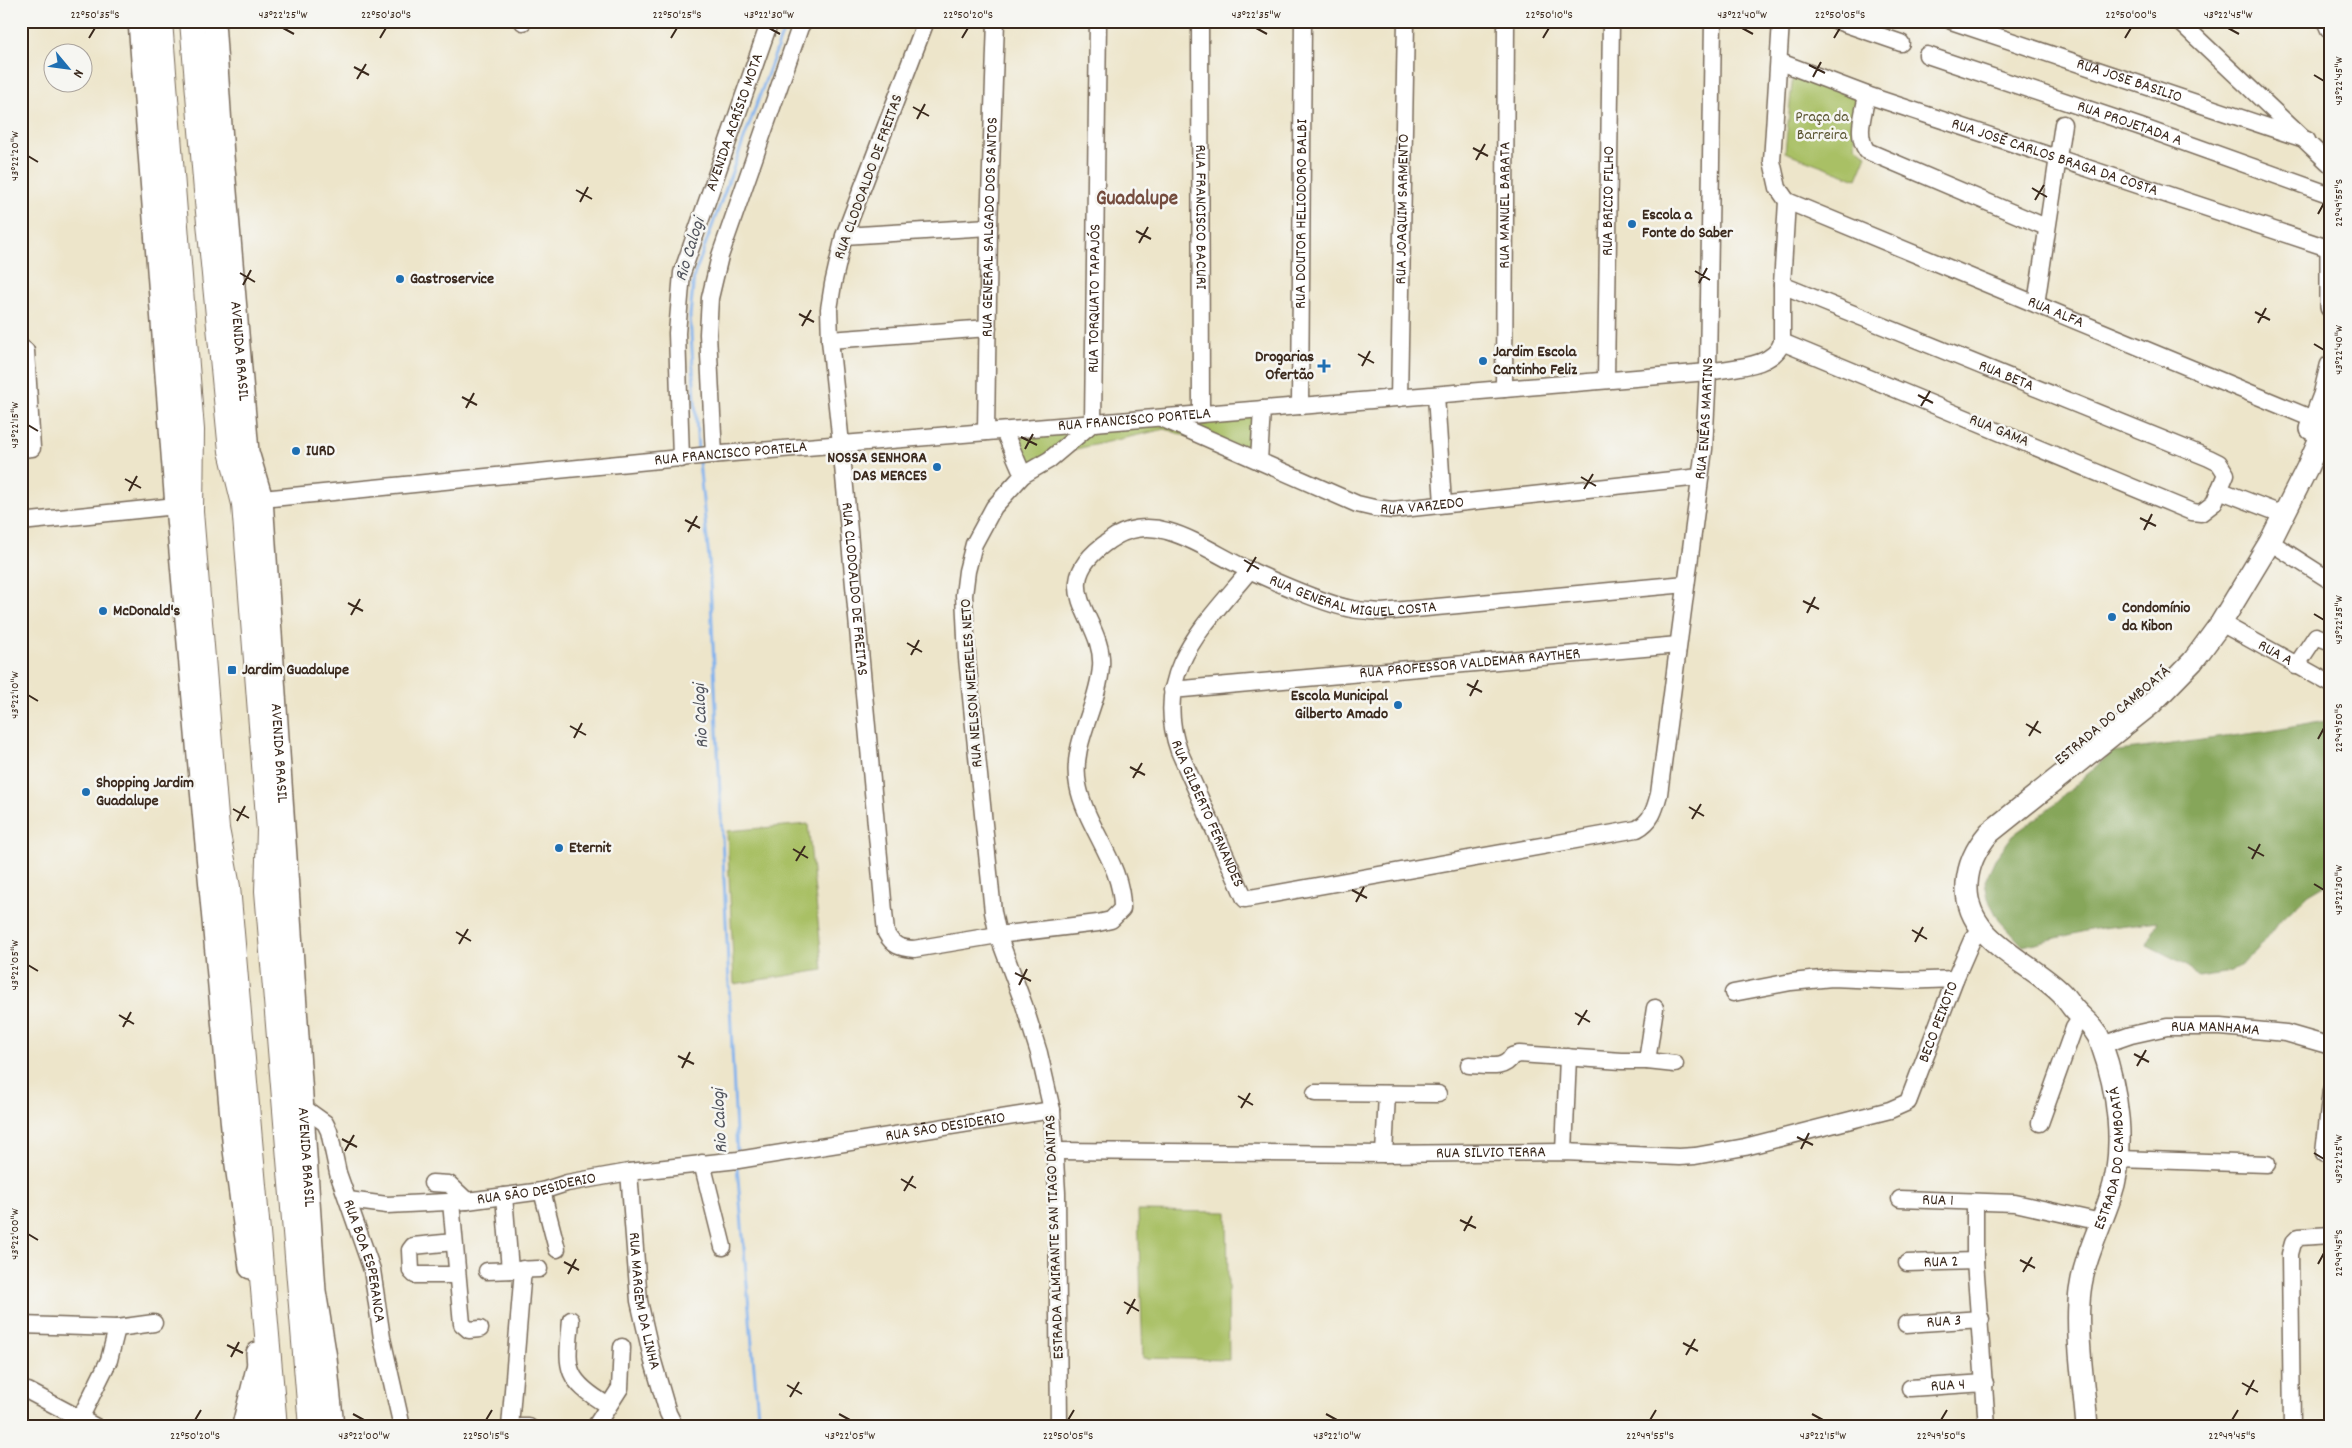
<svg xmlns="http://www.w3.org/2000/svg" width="2352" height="1448" viewBox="0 0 2352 1448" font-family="Dekko,sans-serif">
<rect width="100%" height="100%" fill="#f6f6f2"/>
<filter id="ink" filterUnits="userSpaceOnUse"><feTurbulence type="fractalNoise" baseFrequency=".02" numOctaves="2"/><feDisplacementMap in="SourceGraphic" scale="10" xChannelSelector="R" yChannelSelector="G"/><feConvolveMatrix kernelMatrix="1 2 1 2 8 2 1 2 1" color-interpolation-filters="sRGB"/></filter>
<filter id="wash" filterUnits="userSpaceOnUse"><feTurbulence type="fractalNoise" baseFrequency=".0096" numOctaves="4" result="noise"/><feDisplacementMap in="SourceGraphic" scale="20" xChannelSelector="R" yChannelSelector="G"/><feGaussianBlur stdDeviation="1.12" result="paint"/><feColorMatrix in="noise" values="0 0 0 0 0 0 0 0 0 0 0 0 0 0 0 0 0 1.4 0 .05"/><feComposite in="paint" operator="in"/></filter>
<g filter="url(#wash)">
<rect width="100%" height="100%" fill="#ede5ca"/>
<g fill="#a9c065" stroke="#727542">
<polygon points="1793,74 1857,99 1855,146 1867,155 1857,179 1785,152"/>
<polygon points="1260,409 1258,459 1165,429 1045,456 1024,472 1011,436"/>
<polygon points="808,824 823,970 734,984 727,831"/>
<polygon points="1138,1211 1227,1212 1229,1360 1143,1358"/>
</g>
<polygon fill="#86a65a" stroke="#60683c" points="2331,720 2331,881 2309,894 2278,923 2256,952 2231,972 2198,977 2187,965 2147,945 2158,921 2094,929 2023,946 1999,920 1988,899 1985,881 1995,859 2013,835 2049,809 2112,752 2270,731"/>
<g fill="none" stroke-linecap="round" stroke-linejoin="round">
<g stroke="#82b2ed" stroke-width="3">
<polyline points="698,451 690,316 694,276 787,21"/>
<polyline points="699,462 709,559 737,1155"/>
<polyline points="737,1166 759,1427"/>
</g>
</g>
</g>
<g filter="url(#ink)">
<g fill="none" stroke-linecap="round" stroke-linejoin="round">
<g stroke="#796b5a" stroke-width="19">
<g id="minor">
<polyline points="523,21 523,22"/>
<path id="s1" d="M 926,21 L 844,236 L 833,284 L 829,309 L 830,340 L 841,444 L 886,933 C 893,946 900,948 914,949 L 998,935 L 1098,923 L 1111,920 L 1122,909 C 1123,864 1086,828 1078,785 C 1070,744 1098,708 1101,667 C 1105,617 1041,587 1110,540 C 1126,528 1148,525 1167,531 C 1196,539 1222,558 1249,570 C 1276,582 1324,604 1352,609 C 1362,611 1372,611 1382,612 L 1686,584"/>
<path id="s2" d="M 1200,21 L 1201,414"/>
<polyline points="1837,21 1901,43"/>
<path id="s3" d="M 1951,21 L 2307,140"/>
<polyline points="2179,21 2331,165"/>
<path id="s4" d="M 1927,55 L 2141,127 L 2331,195"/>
<path id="s5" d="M 1780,62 L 1867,95 L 2331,249"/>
<path d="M 1867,95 C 1864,113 1855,135 1867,151 L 2046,227"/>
<path id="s6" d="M 1787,201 L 2325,424"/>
<polyline points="844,236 989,227"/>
<path id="s7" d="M 1782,285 L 2209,458 L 2219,463 L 2226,474 L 2214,503 L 2201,513 L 2192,512 L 1782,342"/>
<polyline points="2036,304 2063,124"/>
<polyline points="830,340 988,328"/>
<polyline points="21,347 26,351 32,448 21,449"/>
<path id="s8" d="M 1606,380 L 1611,21"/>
<path id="s9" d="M 1504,389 L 1506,21"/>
<polyline points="1436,395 1443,504"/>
<path id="s10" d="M 1399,398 L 1406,21"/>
<path id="s11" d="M 1300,406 L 1303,21"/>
<path id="s12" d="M 1161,418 L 1357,504 L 1374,508 L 1393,510 L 1700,477"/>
<polyline points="1004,431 1023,475"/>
<path id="s13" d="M 986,432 L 989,227 L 996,21"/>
<polyline points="714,455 708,334 710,298 720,256 800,27 804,21"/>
<path id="s14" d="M 681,459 L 677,333 L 682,273 L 770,21"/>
<polyline points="1259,461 1262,409"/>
<polyline points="2219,490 2284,515"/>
<path id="s15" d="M 262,499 L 710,455 L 1708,372 C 1732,367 1774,368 1782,342 L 1782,285 L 1787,201 L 1778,188 L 1772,161 L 1781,21"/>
<polyline points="21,522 176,506"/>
<polyline points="2270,542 2331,581"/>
<path id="s16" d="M 1250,570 C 1204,626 1151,672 1179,751 L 1245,899 L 1637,829 C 1652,821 1655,809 1659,794 L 1704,449 L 1708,372 L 1713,21"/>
<path id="s17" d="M 2221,623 L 2331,684"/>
<polyline points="2296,666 2316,636 2331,642"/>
<path id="s18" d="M 1172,690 L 1678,645"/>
<polyline points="1733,993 1791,982 1832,978 1903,981 1955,979"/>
<path id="s19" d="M 2102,1045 L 2131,1035 L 2167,1027 L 2221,1027 L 2286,1033 L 2331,1046"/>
<polyline points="1647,1061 1675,1064"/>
<path d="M 1469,1065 C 1485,1065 1504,1071 1512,1056 L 1519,1054 L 1622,1061 L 1647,1061 L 1655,1008"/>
<polyline points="1315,1093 1438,1094"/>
<path id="s20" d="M 304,1108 L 325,1123 L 329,1131 L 338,1173 L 372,1270 L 382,1338 L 402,1427"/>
<polyline points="2040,1123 2074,1028 2082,1016"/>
<path id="s21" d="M 1056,1151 L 1384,1154 L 1564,1152 L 1679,1157 L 1695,1156 L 1745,1147 L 1890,1110 L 1908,1102 L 1955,979 L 1972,940 L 1981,929"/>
<polyline points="1564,1152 1568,1057"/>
<polyline points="2324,1153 2331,1090"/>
<polyline points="1384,1154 1387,1094"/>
<polyline points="2119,1159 2267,1164"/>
<polyline points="702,1163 723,1247"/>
<path id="s22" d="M 629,1172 L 639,1301 L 652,1358 L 668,1413 L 675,1427"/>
<polyline points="432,1183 449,1184 467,1201"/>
<polyline points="542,1191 557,1249"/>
<polyline points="504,1196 510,1270"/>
<path id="s23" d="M 1900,1199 L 2015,1203 L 2101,1222"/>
<path id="s24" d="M 348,1200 L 387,1205 L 467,1201 L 542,1191 L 567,1183 L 629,1172 L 738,1160 L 1052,1110"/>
<polyline points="451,1202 462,1324 469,1330 480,1329"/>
<polyline points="1975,1202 1975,1261 1987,1427"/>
<polyline points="454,1242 413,1246 410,1250 411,1271 415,1275 456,1275"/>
<path id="s25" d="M 1907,1263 L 1975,1261"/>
<polyline points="487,1271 539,1269"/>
<path d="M 571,1320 C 567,1367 562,1378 607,1405"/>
<path id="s26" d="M 1906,1324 L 1981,1319"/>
<polyline points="21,1325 117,1328 154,1323"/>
<path id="s27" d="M 1910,1388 L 1985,1383"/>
<polyline points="28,1391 96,1427"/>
<polyline points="76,1427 109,1360 117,1328"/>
<polyline points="240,1427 255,1366"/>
<polyline points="510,1427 523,1269"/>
<polyline points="521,1427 529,1427"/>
<polyline points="595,1427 620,1388 622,1347"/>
<path id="s28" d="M 1059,1427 L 1057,1193 L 1052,1110 L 1039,1053 L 1024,1005 L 998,935 L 993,912 L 967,658 L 964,595 L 967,571 L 974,544 L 994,507 L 1023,475 L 1049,460 L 1093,423 L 1098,21"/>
<polyline points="2292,1427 2290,1254 2293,1243 2299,1237 2331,1235"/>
</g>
</g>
<g stroke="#796b5a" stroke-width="24">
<g id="major">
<polyline points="139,21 176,506 198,756 234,1150 250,1268"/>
<path id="s29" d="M 214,21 L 223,156 L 248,452 L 262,499 L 315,1291 L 326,1358 L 333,1427"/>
<polyline points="2328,21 2331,28"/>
<polyline points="2331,246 2331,307"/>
<polyline points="2311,429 2324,395 2331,366"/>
<polyline points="257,1427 260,1394 257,1353"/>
<path id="s30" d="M 2087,1427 C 2084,1385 2075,1332 2080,1291 C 2084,1259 2100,1228 2110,1198 C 2127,1149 2118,1090 2101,1043 C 2096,1027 2083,1020 2073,1008 C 2069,1003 2066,998 2061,993 C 2028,960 1964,940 1967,884 C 1968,865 1977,847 1989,833 L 2151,704 L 2193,661 L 2221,623 L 2270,542 L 2307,468 L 2331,413"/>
</g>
</g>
<g stroke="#796b5a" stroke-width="26">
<g id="highway">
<polyline points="160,21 192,430 191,512 217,829 228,887 275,1427"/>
<polyline points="192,21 206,191 231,451 244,504 269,830 267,891 311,1427"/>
</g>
</g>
<use href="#minor" stroke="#fff" stroke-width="16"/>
<use href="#major" stroke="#fff" stroke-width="21"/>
<use href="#highway" stroke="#fff" stroke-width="24"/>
</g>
</g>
<path fill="none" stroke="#3b2a1e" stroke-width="2" d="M 283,28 L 294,34M 769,28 L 780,34M 1256,28 L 1267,34M 1742,28 L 1753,34M 2228,28 L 2239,34M 89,38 L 95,28M 380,38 L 386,28M 671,38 L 677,28M 962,38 L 968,28M 1543,38 L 1549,28M 1834,38 L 1840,28M 2125,38 L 2131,28M 1809,65 L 1825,73M 354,67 L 369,75M 2314,75 L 2324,81M 1813,77 L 1821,62M 357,79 L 366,64M 913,107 L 929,116M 917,119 L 925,104M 1473,148 L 1488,156M 28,156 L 38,162M 1476,160 L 1485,144M 2032,188 L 2047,197M 576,190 L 592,199M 2035,200 L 2044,185M 580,202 L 588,187M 2318,214 L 2324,203M 1136,231 L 1151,239M 1139,243 L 1148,227M 1695,271 L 1710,280M 240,273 L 255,282M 1699,283 L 1707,268M 243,285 L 251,270M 2255,312 L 2270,320M 799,314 L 814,322M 2258,323 L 2266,308M 802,326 L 811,310M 2314,344 L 2324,350M 1358,354 L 1374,363M 1362,366 L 1370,351M 1918,395 L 1933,403M 462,397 L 477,405M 1921,406 L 1930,391M 466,408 L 474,393M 28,425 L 38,431M 1021,437 L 1037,445M 1025,449 L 1033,434M 1581,477 L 1596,486M 125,479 L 141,488M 1584,489 L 1593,474M 129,491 L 137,476M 2140,518 L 2156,526M 685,520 L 700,528M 2144,530 L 2152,514M 688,532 L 697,516M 1244,560 L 1259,569M 1247,572 L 1256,557M 1803,601 L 1819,609M 348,603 L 363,611M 1807,613 L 1815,597M 2314,614 L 2324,620M 351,615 L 360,599M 907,643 L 922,652M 911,655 L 919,640M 1467,684 L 1482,692M 28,695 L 38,701M 1470,696 L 1478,680M 2026,724 L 2041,733M 570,726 L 586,735M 2029,736 L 2038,721M 574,738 L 582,723M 2318,739 L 2324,728M 1130,767 L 1145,775M 1133,778 L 1142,763M 1689,807 L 1704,816M 233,809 L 249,818M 1692,819 L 1701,804M 237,821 L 245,806M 2248,847 L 2264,856M 793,849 L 808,858M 2252,859 L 2260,844M 796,861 L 805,846M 2314,884 L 2324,890M 1352,890 L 1367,898M 1356,902 L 1364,887M 1912,930 L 1927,939M 456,932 L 471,941M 1915,942 L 1923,927M 459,944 L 468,929M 28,965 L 38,971M 1015,973 L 1031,981M 1019,985 L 1027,969M 1575,1013 L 1590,1022M 119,1015 L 134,1024M 1578,1025 L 1587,1010M 123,1027 L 131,1012M 2134,1054 L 2149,1062M 678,1056 L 694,1064M 2137,1066 L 2146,1050M 682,1068 L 690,1052M 1238,1096 L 1253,1105M 1241,1108 L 1250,1093M 1797,1137 L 1813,1145M 342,1139 L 357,1147M 1801,1149 L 1809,1133M 345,1151 L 354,1135M 2314,1153 L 2324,1159M 901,1179 L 916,1188M 904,1191 L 913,1176M 1460,1220 L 1476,1228M 1464,1231 L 1472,1216M 28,1234 L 38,1240M 2020,1260 L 2035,1268M 564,1262 L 579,1270M 2318,1264 L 2324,1253M 2023,1272 L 2032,1257M 568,1274 L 576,1259M 1124,1302 L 1139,1311M 1127,1314 L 1135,1299M 1683,1343 L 1698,1351M 227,1345 L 243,1353M 1686,1355 L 1695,1339M 231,1357 L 239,1342M 2242,1383 L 2258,1392M 787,1385 L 802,1394M 2246,1395 L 2254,1380M 790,1397 L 799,1382M 353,1414 L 364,1420M 839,1414 L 850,1420M 1326,1414 L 1337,1420M 1812,1414 L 1823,1420M 195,1420 L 201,1410M 486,1420 L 492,1410M 1068,1420 L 1074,1410M 1650,1420 L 1656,1410M 1941,1420 L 1947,1410M 2232,1420 L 2238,1410"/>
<g fill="#1f6fb2" stroke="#f6f6f2" stroke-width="2">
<circle cx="1632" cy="224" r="5"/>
<circle cx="400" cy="279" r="5"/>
<circle cx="1483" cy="361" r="5"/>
<path d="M1321.5 358.5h5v5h5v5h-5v5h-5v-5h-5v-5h5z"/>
<circle cx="296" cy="451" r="5"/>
<circle cx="937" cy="467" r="5"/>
<circle cx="103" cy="611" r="5"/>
<circle cx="2112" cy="617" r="5"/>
<rect x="227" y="665" width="10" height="10" rx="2.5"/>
<circle cx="1398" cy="705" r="5"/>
<circle cx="86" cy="792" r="5"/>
<circle cx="559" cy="848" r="5"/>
</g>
<g text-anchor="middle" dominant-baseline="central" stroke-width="5" stroke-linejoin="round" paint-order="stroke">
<g font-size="16" fill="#3b2a1e" stroke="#f6f6f2">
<text stroke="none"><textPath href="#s3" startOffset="188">RUA JOSE BASILIO</textPath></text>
<text stroke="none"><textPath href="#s14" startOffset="346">AVENIDA ACRÍSIO MOTA</textPath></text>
<text stroke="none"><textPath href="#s4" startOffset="214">RUA PROJETADA A</textPath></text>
<text stroke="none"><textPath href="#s5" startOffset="291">RUA JOSÉ CARLOS BRAGA DA COSTA</textPath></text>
<text transform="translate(869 177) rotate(-70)">RUA CLODOALDO DE FREITAS</text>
<text stroke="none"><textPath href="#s8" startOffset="179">RUA BRICIO FILHO</textPath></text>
<text stroke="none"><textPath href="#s9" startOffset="184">RUA MANUEL BARATA</textPath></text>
<text stroke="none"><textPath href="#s10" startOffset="189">RUA JOAQUIM SARMENTO</textPath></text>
<text stroke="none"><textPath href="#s11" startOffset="192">RUA DOUTOR HELIODORO BALBI</textPath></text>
<text stroke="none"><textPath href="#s2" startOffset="196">RUA FRANCISCO BACURI</textPath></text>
<text stroke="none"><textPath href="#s13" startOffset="205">RUA GENERAL SALGADO DOS SANTOS</textPath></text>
<text stroke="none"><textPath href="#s28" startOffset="1192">RUA TORQUATO TAPAJÓS</textPath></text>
<text stroke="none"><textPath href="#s6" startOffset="291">RUA ALFA</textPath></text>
<text stroke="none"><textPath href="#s29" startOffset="331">AVENIDA BRASIL</textPath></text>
<text stroke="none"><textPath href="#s7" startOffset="242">RUA BETA</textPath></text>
<text stroke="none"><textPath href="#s16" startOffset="1188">RUA ENÉAS MARTINS</textPath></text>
<text stroke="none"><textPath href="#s15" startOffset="876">RUA FRANCISCO PORTELA</textPath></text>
<text transform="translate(1999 431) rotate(22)">RUA GAMA</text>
<text stroke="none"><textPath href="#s15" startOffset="471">RUA FRANCISCO PORTELA</textPath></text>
<text stroke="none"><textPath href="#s12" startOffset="280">RUA VARZEDO</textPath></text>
<text stroke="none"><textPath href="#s1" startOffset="586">RUA CLODOALDO DE FREITAS</textPath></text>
<text stroke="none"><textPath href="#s1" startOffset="1838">RUA GENERAL MIGUEL COSTA</textPath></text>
<text stroke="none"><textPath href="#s17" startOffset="62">RUA A</textPath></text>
<text stroke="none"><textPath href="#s18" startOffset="299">RUA PROFESSOR VALDEMAR RAYTHER</textPath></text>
<text transform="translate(972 683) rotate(-94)">RUA NELSON MEIRELES NETO</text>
<text transform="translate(2113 716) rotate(-40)">ESTRADA DO CAMBOATÁ</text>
<text stroke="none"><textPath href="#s29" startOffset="736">AVENIDA BRASIL</textPath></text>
<text stroke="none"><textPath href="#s16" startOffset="275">RUA GILBERTO FERNANDES</textPath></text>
<text stroke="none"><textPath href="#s21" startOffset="945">BECO PEIXOTO</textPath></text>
<text stroke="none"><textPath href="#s19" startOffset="116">RUA MANHAMA</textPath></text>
<text stroke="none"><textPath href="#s24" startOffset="604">RUA SĀO DESIDERIO</textPath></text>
<text stroke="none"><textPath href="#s21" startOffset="435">RUA SILVIO TERRA</textPath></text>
<text stroke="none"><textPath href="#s29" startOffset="1141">AVENIDA BRASIL</textPath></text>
<text stroke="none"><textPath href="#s30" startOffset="274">ESTRADA DO CAMBOATÁ</textPath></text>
<text stroke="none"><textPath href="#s24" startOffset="190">RUA SĀO DESIDERIO</textPath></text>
<text stroke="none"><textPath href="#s23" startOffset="38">RUA 1</textPath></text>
<text transform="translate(1055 1237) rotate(-92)">ESTRADA ALMIRANTE SAN TIAGO DANTAS</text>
<text stroke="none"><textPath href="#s20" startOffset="170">RUA BOA ESPERANCA</textPath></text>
<text stroke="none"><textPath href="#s25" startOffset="34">RUA 2</textPath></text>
<text stroke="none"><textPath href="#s22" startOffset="130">RUA MARGEM DA LINHA</textPath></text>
<text stroke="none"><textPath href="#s26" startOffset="38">RUA 3</textPath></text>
<text stroke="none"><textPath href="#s27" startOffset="38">RUA 4</textPath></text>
</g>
<g font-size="16" fill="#5c5733" stroke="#f6f6f2">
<text x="1822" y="117">Praça da<tspan x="1822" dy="18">Barreira</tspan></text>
</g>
<g font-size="16" font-weight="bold" fill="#3b2a1e" stroke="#f6f6f2" text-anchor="start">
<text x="1642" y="215">Escola a<tspan x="1642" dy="18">Fonte do Saber</tspan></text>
<text x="410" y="279">Gastroservice</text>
<text x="1493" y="352">Jardim Escola<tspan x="1493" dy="18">Cantinho Feliz</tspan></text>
<text x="1314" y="357" text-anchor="end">Drogarias<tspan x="1314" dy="18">Ofertão</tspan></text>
<text x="306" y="451">IURD</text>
<text x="927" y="458" text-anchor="end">NOSSA SENHORA<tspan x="927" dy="18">DAS MERCES</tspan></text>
<text x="2122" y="608">Condomínio<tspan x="2122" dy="18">da Kibon</tspan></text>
<text x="113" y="611">McDonald's</text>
<text x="242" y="670">Jardim Guadalupe</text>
<text x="1388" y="696" text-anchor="end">Escola Municipal<tspan x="1388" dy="18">Gilberto Amado</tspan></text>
<text x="96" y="783">Shopping Jardim<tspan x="96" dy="18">Guadalupe</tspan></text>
<text x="569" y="848">Eternit</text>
</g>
<g font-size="18" font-style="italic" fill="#50535c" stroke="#f6f6f2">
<text transform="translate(691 250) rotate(-73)">Rio Calogi</text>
<text transform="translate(702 716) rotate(-93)">Rio Calogi</text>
<text transform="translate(721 1121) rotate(-93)">Rio Calogi</text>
</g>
<g font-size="21" font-weight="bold" fill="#754d3f" stroke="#f6f6f2">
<text x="1137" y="200">Guadalupe</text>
</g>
</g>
<rect width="2352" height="1448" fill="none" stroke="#f6f6f2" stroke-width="55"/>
<g transform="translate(68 68) rotate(119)"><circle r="24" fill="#f6f6f2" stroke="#aba49d"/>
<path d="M0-4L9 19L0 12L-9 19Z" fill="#1f6fb2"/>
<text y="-8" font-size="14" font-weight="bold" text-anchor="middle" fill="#3b2a1e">N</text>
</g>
<rect x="28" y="28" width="2296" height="1392" fill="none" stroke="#3b2a1e" stroke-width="2"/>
<g font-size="12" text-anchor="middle" fill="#3b2a1e">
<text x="95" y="18">22°50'35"S</text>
<text x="283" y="18">43°22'25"W</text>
<text x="386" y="18">22°50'30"S</text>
<text x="677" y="18">22°50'25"S</text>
<text x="769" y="18">43°22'30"W</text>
<text x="968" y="18">22°50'20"S</text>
<text x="1256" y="18">43°22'35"W</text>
<text x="1549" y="18">22°50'10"S</text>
<text x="1742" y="18">43°22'40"W</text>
<text x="1840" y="18">22°50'05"S</text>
<text x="2131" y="18">22°50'00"S</text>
<text x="2228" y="18">43°22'45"W</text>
<text transform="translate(2338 81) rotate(-90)" y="4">43°22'45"W</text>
<text transform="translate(14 156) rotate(-90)" y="4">43°22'20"W</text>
<text transform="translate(2338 203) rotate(-90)" y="4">22°49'55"S</text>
<text transform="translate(2338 350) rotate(-90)" y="4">43°22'40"W</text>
<text transform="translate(14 425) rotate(-90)" y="4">43°22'15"W</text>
<text transform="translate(2338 620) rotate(-90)" y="4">43°22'35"W</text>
<text transform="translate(14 695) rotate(-90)" y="4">43°22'10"W</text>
<text transform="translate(2338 728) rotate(-90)" y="4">22°49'50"S</text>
<text transform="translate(2338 890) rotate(-90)" y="4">43°22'30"W</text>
<text transform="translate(14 965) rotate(-90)" y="4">43°22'05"W</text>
<text transform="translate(2338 1159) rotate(-90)" y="4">43°22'25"W</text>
<text transform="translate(14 1234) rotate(-90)" y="4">43°22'00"W</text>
<text transform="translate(2338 1253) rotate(-90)" y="4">22°49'45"S</text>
<text x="195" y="1439">22°50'20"S</text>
<text x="364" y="1439">43°22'00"W</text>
<text x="486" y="1439">22°50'15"S</text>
<text x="850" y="1439">43°22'05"W</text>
<text x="1068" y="1439">22°50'05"S</text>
<text x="1337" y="1439">43°22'10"W</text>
<text x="1650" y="1439">22°49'55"S</text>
<text x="1823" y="1439">43°22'15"W</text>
<text x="1941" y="1439">22°49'50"S</text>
<text x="2232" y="1439">22°49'45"S</text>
</g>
</svg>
